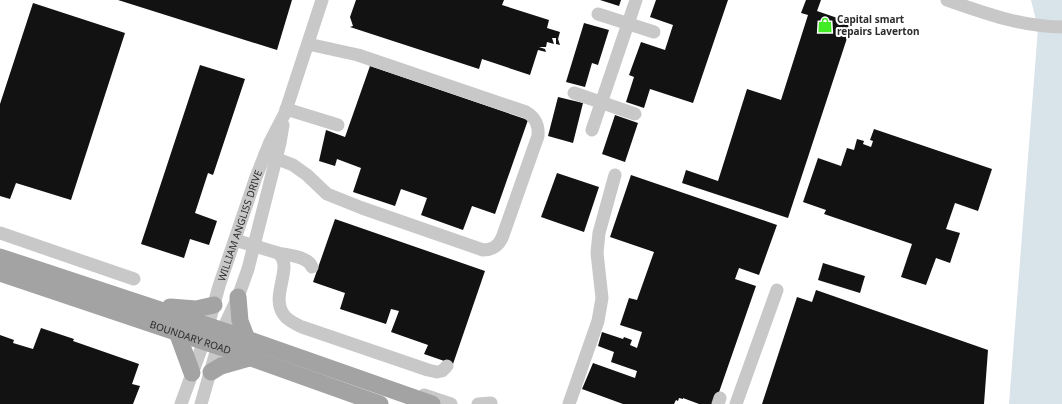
<svg xmlns="http://www.w3.org/2000/svg" width="1062" height="404" viewBox="0 0 1062 404" font-family="'Noto Sans',sans-serif">
<rect width="100%" height="100%" fill="#fff"/>
<polygon fill="#d8e3ea" points="1031,0 1062,0 1062,404 1009,404 1038,28"/>
<g fill="#121212">
<polygon points="118,0 292,0 277,50"/>
<polygon points="356,0 504,0 502,5 549,20 547,28 560,32 558,39 560,45 556,44 556,38 552,38 554,44 547,42 546,47 539,47 545,49 546,52 538,50 530,75 482,59 479,69 350,27 353,26 350,17"/>
<polygon points="600,0 621,0 619,6"/>
<polygon points="656,0 728,0 693,103 650,89 644,108 626,102 634,77 629,75 641,42 665,50 673,25 650,17"/>
<polygon points="806,0 821,0 817,11 852,23 788,218 682,183 686,170 718,181 747,89 781,100 808,15 801,13"/>
<polygon points="33,3 125,33 71,200 16,183 10,199 0,196 0,104"/>
<polygon points="584,23 609,30 598,65 592,63 585,87 566,82"/>
<polygon points="200,65 245,79 213,175 208,173 195,213 217,221 209,245 190,239 184,258 141,244"/>
<polygon points="370,66 528,120 495,214 472,206 463,230 421,215 427,198 401,189 395,206 353,192 361,168 337,159 335,166 319,161 326,130 345,137"/>
<polygon points="558,97 583,103 573,143 548,136"/>
<polygon points="615,115 638,123 625,162 602,154"/>
<polygon points="874,129 992,169 978,211 955,203 946,229 960,233 950,263 936,258 926,285 901,277 912,244 824,214 826,210 803,202 818,158 841,166 847,148 854,150 857,139 864,141 863,144 871,147 873,141 870,140"/>
<polygon points="557,173 599,187 584,232 541,217"/>
<polygon points="631,175 777,225 759,275 739,268 735,279 756,286 717,398 714,404 699,404 683,398 683,399 679,398 678,401 676,400 674,404 623,404 582,389 593,363 635,378 637,371 611,362 614,352 598,346 602,332 623,339 624,337 632,340 630,345 637,348 642,332 620,325 629,298 637,300 654,252 610,237"/>
<polygon points="335,219 485,271 453,364 424,354 428,345 391,332 399,311 391,309 386,324 340,309 345,293 313,282"/>
<polygon points="823,263 865,276 860,293 818,280"/>
<polygon points="816,290 988,350 984,404 762,404 797,297 812,302"/>
<polygon points="41,328 74,339 73,341 139,364 132,384 140,386 133,404 0,404 0,335 14,340 13,343 33,349"/>
</g>
<g fill="none" stroke-linecap="round" stroke-linejoin="round">
<g stroke="#c8c8c8" stroke-width="13">
<path d="M 947,0 C 984,13 1023,27 1062,27"/>
<polyline points="598,14 654,32"/>
<polyline points="574,93 635,114"/>
<polyline points="286,109 338,125"/>
<polyline points="592,130 636,0"/>
<path d="M 265,154 L 293,165 L 307,175 L 327,194 L 362,208 L 483,250 C 493,250 498,246 502,238 L 538,136 C 539,125 536,118 526,112 L 358,55 L 308,44"/>
<polyline points="0,233 134,279"/>
<path d="M 235,240 L 278,253 C 295,266 269,296 284,315 C 288,321 296,324 302,327 L 428,370 L 437,372 L 442,371 L 447,366"/>
<path d="M 278,253 C 287,255 308,256 312,267"/>
<polyline points="424,395 451,404"/>
<path id="s1" d="M 181,404 L 204,341 L 219,286 L 256,177 L 270,142 L 285,113 L 322,0"/>
<polyline points="201,404 222,331 238,297 248,269 280,143 283,125"/>
<polyline points="478,404 491,403"/>
<polyline points="569,404 598,321 602,298 597,253 599,233 615,175"/>
<polyline points="718,404 720,398"/>
<polyline points="736,404 777,290"/>
</g>
<g stroke="#a3a3a3" stroke-width="17">
<polyline points="0,257 230,333 432,404"/>
<path id="s2" d="M 0,273 L 226,349 L 380,404"/>
<polyline points="238,297 240,321 247,339"/>
<polyline points="170,307 196,309 214,305"/>
<polyline points="177,332 192,373"/>
<polyline points="211,372 221,366 249,358"/>
</g>
</g>
<defs>
<g id="shop-bare" transform="scale(1.2)"><path d="M-5-2.5h2.3a2.7 3.5 0 0 1 5.4 0H5L5.5 6h-11ZM-1.5-2.5h3a1.5 2.3 0 0 0-3 0Z" fill="#41ec24" stroke="#fff" stroke-width="2.5" paint-order="stroke"/></g>
</defs>
<g fill-rule="evenodd">
<use href="#shop-bare" x="825" y="25"/>
</g>
<g text-anchor="middle" dominant-baseline="central" stroke-width="4" stroke-linejoin="round" paint-order="stroke">
<g font-size="10" font-weight="bold" fill="#2b2b2b" stroke="#fff" text-anchor="start">
<text x="837" y="19">Capital smart<tspan x="837" dy="12">repairs Laverton</tspan></text>
</g>
<g font-size="10" fill="#2b2b2b" stroke="#fff">
<text stroke="none"><textPath href="#s1" startOffset="188">WILLIAM ANGLISS DRIVE</textPath></text>
<text stroke="none"><textPath href="#s2" startOffset="201">BOUNDARY ROAD</textPath></text>
</g>
</g>
</svg>
